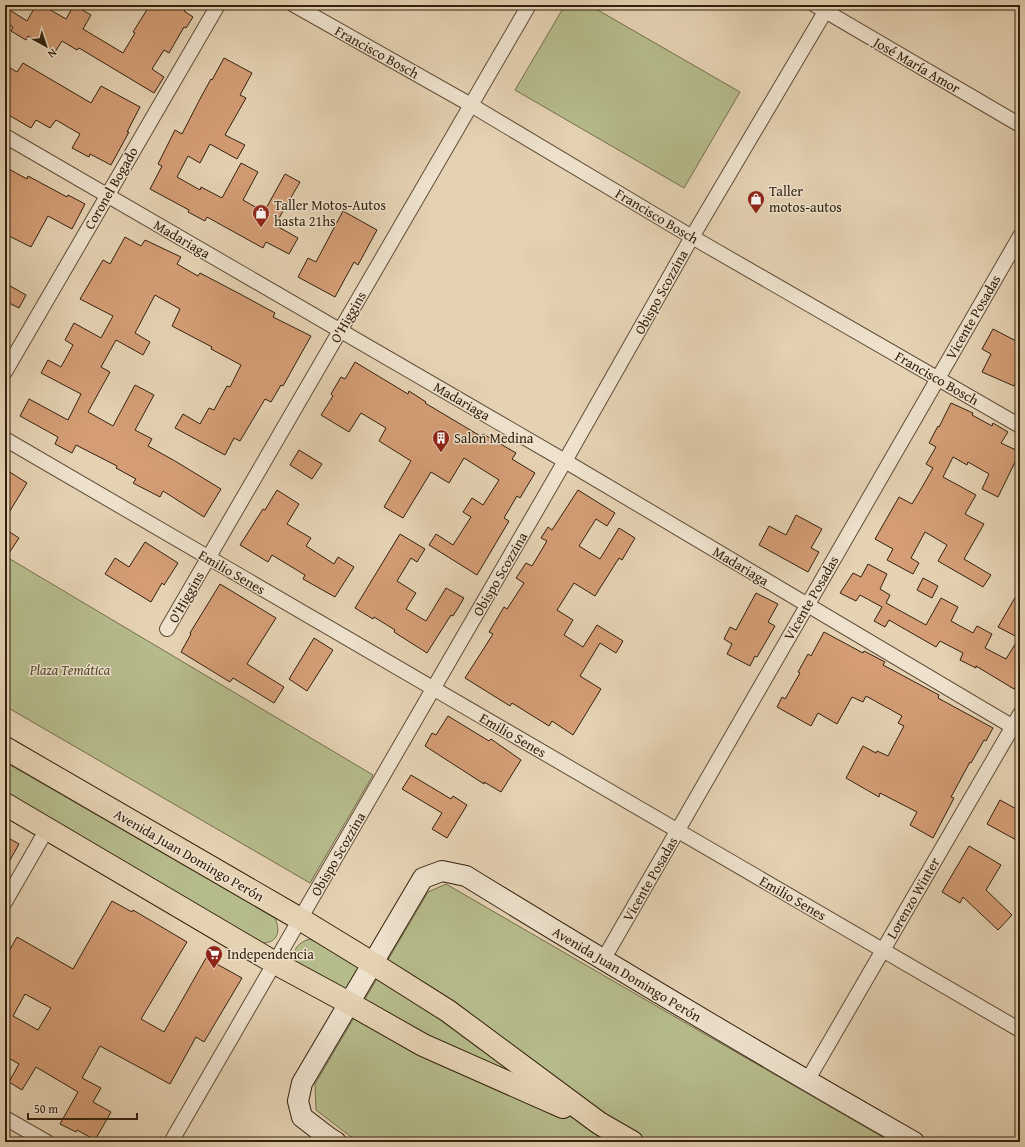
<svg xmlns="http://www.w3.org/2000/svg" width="1025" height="1147" viewBox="0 0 1025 1147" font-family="'Gentium Book Plus',serif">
<rect width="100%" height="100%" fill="#e5d2b3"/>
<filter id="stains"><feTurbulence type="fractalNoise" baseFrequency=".005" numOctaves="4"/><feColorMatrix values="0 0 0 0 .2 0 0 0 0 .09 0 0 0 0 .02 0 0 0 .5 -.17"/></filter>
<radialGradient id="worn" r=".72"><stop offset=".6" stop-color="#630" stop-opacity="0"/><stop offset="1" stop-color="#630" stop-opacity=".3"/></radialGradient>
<g fill="#b6bb8b" stroke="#746e4c">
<polygon points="565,5 589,5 740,92 684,188 515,90"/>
<polygon points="5,556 373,775 310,883 5,706"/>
<path d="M 5,762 L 275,918 C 281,931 278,943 262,943 L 5,795 Z"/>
<polygon points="446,884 891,1142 361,1142 350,1136 316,1110 315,1084 428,892"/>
<path d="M 310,939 L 354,962 L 359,968 L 346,991 L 295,962 C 291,950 299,942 310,939 Z"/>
</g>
<g fill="#d49d76" stroke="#33210d" fill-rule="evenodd">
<polygon points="36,5 42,5 66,19 74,5 91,15 83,29 123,53 135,33 133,32 150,5 188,5 184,11 193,17 186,28 184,27 169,53 164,50 152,69 164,77 154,93 79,48 77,50 62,41 55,52 28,36 26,40 11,31 13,27 5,22 5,7 27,21"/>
<polygon points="224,58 252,73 240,95 246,98 225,135 245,145 237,159 210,144 200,163 188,156 177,177 200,190 201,187 222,198 241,163 258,172 243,200 264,212 285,174 300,182 275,225 298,238 289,254 266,242 263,248 207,217 205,221 188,212 189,210 150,189 162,166 158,164 175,130 182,134 201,97 211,79 212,80"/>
<polygon points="23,63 91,103 101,86 140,107 127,132 129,132 111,165 90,154 89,157 72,148 80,134 56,120 50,128 36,120 31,128 5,113 5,65 17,72"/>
<polygon points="5,167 27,179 28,176 67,197 68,195 85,204 72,229 48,216 31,247 5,234 5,217 10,208 5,206"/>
<polygon points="343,211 377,230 358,265 354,262 335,297 298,277 308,258 316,262"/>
<polygon points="125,237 141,246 145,240 181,257 177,264 198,276 200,273 240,294 275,313 273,317 311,336 283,386 281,385 271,402 265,399 240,441 234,438 225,455 175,428 183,414 200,424 209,408 214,410 227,386 230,387 241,365 211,349 212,347 172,326 180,309 155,295 135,333 150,342 143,355 116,340 101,367 110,372 88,412 113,426 135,385 154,395 135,430 152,439 148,446 175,461 221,489 204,517 163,491 160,497 133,483 136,479 116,468 117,466 76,445 72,453 55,444 58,437 20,416 29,399 68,420 81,394 41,373 48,360 61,367 73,345 65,340 74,323 101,338 113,316 80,299 103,260 110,264"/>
<polygon points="5,283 26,295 19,308 5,301"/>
<polygon points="993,329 1020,343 1020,372 1014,386 982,372 991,354 982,349"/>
<polygon points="355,362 408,394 409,391 426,402 425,403 482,437 483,434 504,446 516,453 512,459 535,473 520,498 517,496 504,518 509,521 477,575 429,545 436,534 453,545 471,517 463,512 472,498 483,505 499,480 464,458 449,483 431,472 403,518 384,507 411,461 379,441 386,428 361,413 349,432 321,415 333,396 331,394 341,377 345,379"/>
<polygon points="951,403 973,413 972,415 992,426 993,423 1008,432 1001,443 1020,452 998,497 982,489 989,474 968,462 967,465 953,457 943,477 976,495 965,514 984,524 964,559 991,575 983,587 938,561 947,545 925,532 911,558 919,563 913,574 887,560 893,549 875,539 899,497 912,504 921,489 933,468 926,464 936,447 929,443 938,426 939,427"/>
<polygon points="299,450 322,464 312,479 290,465"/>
<polygon points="5,469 27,483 5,519"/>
<polygon points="277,490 299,504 287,524 311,538 306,546 334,564 338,557 354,567 335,597 303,579 305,575 272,555 268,562 240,545 263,509 265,510"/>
<polygon points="578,490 615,513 607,526 596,519 579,546 600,559 619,528 635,538 622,560 619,558 595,596 574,583 557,610 573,620 564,635 583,647 597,625 623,641 616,653 600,643 580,676 601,689 573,735 552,721 549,726 512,703 510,706 465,678 493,634 489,632 504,607 507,609 524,583 516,578 526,563 532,566 547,541 541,538 548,527 552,530"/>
<polygon points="796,515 822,529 811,548 819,552 808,572 759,545 769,526 786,535"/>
<polygon points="5,529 19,538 5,559"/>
<polygon points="400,534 425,549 417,562 411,558 397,581 416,593 406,609 426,621 446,588 464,598 453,616 451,615 427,653 394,632 395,630 374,617 373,619 355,608"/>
<polygon points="145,542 178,563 164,585 162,583 151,602 105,574 115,558 129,567"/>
<polygon points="868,564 887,574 880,589 890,595 886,603 926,625 941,598 958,607 951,621 973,633 977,626 992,634 985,648 1006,659 1019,638 998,627 1020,589 1020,679 1014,689 976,666 976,668 960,660 963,653 940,641 936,647 889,620 885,627 874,621 882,607 860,595 856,601 840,593 853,573 861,577"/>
<polygon points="923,578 938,586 932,598 917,590"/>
<polygon points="220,584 276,618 247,664 284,687 274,703 233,678 230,682 181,652 191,634 190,633"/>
<polygon points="756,593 778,604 768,622 775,626 757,657 755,656 750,666 727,654 732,644 724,639 730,627 736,630"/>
<polygon points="824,632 863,653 864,651 885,662 883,665 939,695 938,698 993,728 986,741 984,740 971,763 970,762 951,797 954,798 933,838 910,825 917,812 880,793 879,797 846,778 863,746 876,753 877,751 888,756 904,726 898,723 902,716 866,696 863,702 852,697 837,724 818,713 811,726 777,707 782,697 785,699 800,673 798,672 808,654 811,656"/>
<polygon points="314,638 333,650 307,691 289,679"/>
<polygon points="448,716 489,741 491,739 521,760 501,792 484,782 484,784 425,746 432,733 436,735"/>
<polygon points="411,775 451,799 453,796 467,805 447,838 432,829 442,813 402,789"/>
<polygon points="1000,800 1020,811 1020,842 987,824"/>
<polygon points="5,836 19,844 5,869"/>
<polygon points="969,846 1001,865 986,890 1012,915 998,930 963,897 960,903 942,892"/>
<path d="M 112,901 L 132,912 L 133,910 L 187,942 L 141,1019 L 164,1032 L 206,958 L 242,978 L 204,1042 L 196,1037 L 170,1084 L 100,1046 L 82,1078 L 101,1088 L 93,1102 L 111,1112 L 95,1140 L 77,1130 L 76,1132 L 60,1124 L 78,1092 L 36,1067 L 22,1090 L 9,1082 L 19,1064 L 5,1056 L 5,958 L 17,937 L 73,969 ZM 25,994 L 51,1008 L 38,1030 L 13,1016 Z"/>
</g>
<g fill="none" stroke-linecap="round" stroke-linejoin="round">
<g stroke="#604d36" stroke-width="16">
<g id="minor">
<polyline points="294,5 471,105 692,237 1020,426"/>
<polyline points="815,5 1020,125"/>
<polyline points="5,136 565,461 1020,731"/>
<polyline points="5,372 218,5"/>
<polyline points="5,439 1020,1030"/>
<polyline points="167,629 529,5"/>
<polyline points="5,902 47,829"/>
<polyline points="603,960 1020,236"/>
<polyline points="807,1081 1020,714"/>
<polyline points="5,1118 47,1142"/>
<polyline points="171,1142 565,461 692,237 829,5"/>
</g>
</g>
<g stroke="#33210d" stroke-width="22">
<path id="secondary" d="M 336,1142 L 328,1137 L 302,1117 L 298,1101 L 302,1083 L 423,878 L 442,871 L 466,876 C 614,967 763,1056 914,1142"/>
</g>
<g stroke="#33210d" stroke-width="24">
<g id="primary">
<polyline points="5,748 300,919 372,963 448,1011 599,1123 632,1142"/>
<polyline points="5,804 275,963 349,1003 423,1045 563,1107"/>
</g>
</g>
<use href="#minor" stroke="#eee2ce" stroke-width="14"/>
<use href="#secondary" stroke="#eee2ce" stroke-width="20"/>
<use href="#primary" stroke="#e5d2b3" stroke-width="22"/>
</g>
<defs>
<g id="shop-pin" transform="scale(0.9)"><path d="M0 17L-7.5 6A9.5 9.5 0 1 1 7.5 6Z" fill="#8f2418" stroke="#eee2ce"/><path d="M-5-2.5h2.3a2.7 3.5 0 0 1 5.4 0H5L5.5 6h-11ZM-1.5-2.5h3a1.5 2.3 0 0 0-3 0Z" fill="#fff"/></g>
<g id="building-pin" transform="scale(0.9)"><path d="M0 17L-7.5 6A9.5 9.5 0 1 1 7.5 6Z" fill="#8f2418" stroke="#eee2ce"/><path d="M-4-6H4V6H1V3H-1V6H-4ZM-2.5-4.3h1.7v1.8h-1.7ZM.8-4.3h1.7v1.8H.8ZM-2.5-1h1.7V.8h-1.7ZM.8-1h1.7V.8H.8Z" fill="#fff"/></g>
<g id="supermarket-pin" transform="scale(0.9)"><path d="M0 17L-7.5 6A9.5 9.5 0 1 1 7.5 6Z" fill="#8f2418" stroke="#eee2ce"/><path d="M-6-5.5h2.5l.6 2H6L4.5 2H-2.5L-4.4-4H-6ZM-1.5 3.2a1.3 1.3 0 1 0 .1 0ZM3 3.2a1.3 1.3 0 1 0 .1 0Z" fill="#fff"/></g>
</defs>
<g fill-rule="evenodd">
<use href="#shop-pin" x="756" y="199"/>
<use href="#shop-pin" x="261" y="213"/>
<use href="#building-pin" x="441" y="438"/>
<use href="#supermarket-pin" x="214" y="954"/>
</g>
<g text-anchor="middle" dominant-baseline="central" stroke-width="3" stroke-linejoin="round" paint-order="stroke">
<g font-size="14" fill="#33210d" stroke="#eee2ce">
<text transform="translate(377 52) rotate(29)">Francisco Bosch</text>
<text transform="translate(917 65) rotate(30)">José María Amor</text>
<text transform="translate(111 188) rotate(-60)">Coronel Bogado</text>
<text transform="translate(657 216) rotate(31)">Francisco Bosch</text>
<text transform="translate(182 239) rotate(30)">Madariaga</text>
<text transform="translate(661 292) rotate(-61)">Obispo Scozzina</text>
<text transform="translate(348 317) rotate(-60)">O'Higgins</text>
<text transform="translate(973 317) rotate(-60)">Vicente Posadas</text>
<text transform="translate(937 378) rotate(30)">Francisco Bosch</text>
<text transform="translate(462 401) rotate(30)">Madariaga</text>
<text transform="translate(741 566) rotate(31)">Madariaga</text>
<text transform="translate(232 572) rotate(30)">Emilio Senes</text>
<text transform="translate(500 574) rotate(-60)">Obispo Scozzina</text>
<text transform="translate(186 597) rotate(-60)">O'Higgins</text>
<text transform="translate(811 598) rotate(-60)">Vicente Posadas</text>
<text transform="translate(513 735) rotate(30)">Emilio Senes</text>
<text transform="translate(338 854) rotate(-60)">Obispo Scozzina</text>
<text transform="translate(189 855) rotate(30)">Avenida Juan Domingo Perón</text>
<text transform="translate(650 879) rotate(-60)">Vicente Posadas</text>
<text transform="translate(793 898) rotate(30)">Emilio Senes</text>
<text transform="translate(913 898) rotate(-60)">Lorenzo Winter</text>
<text transform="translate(627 974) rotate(31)">Avenida Juan Domingo Perón</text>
</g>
<g font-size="14" fill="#33210d" stroke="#eee2ce" text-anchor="start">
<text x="769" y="191">Taller<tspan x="769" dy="16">motos-autos</tspan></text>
<text x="274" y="205">Taller Motos-Autos<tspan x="274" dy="16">hasta 21hs</tspan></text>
<text x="454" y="438">Salon Medina</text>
<text x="227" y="954">Independencia</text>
</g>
<g font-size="14" font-style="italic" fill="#54482c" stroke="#eee2ce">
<text x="70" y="670">Plaza Temática</text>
</g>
</g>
<rect width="1025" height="1147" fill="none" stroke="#e5d2b3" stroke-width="20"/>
<rect x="6" y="6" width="1013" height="1135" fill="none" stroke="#33210d" stroke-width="2"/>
<rect x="10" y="10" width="1005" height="1127" fill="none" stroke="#33210d"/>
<g transform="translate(46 46) rotate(140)" stroke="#eee2ce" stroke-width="3" paint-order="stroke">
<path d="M0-3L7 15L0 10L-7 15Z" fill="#33210d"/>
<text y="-6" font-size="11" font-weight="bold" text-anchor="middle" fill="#33210d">N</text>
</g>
<path d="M28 1113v6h109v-6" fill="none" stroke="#33210d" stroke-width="2"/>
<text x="34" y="1113" font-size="12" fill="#33210d" stroke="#eee2ce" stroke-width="3" paint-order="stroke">50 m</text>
<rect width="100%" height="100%" filter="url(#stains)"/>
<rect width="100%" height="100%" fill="url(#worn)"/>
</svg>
